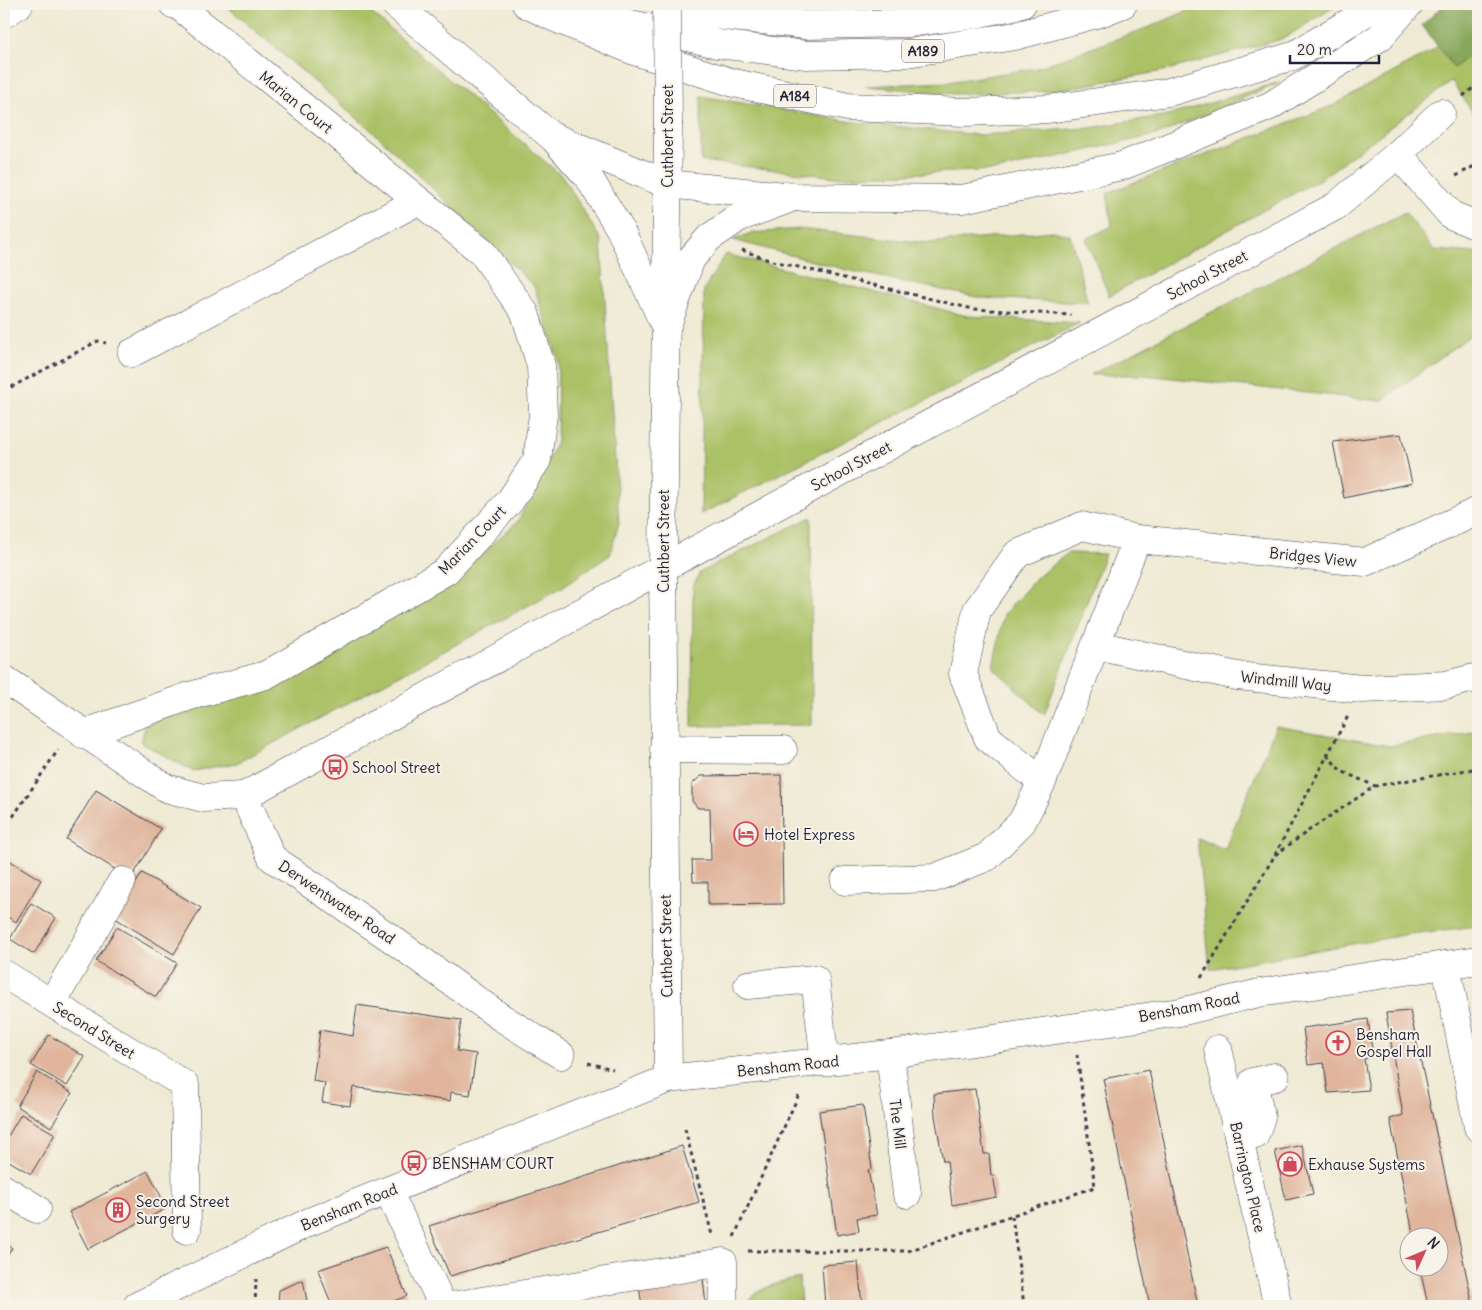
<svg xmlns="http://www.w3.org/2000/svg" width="1482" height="1310" viewBox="0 0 1482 1310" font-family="Delius,sans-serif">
<rect width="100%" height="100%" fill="#f7f3e8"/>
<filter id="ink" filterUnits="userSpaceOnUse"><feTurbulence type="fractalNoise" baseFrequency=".02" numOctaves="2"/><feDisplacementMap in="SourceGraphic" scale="10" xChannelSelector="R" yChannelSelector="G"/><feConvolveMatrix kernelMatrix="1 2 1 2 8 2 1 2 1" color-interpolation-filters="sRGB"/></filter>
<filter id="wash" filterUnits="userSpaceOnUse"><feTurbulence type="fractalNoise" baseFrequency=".0096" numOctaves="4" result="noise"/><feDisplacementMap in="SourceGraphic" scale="20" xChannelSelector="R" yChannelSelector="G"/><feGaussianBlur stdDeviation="1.12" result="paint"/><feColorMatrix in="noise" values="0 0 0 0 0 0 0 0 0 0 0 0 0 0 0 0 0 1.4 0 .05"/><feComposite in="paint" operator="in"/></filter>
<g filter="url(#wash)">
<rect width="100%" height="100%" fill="#efead3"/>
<g fill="#abc166" stroke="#667250">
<polygon points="224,4 361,4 563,177 601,240 619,523 610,555 559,589 237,763 193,771 141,743 145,726 455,577 518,521 557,442 558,360 534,286 380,138"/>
<polygon points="1203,4 1339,4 1283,39 1163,71 1053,91 955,94 865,86 947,82 1037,68 1152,26"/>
<polygon points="1478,6 1478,121 1452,81 1322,178 1109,296 1086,239 1112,226 1107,193 1334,105 1432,51"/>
<polygon points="1281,82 1160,134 999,170 835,177 701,161 701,96 854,122 978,135 1090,128 1173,114"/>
<polygon points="1405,212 1434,250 1478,253 1478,310 1471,335 1381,401 1144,375 1090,375"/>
<polygon points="800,229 928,243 1052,231 1070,235 1088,303 981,298 847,270 733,240 751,233"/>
<polygon points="726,254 967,316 1080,323 701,514 704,289"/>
<polygon points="811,517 812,725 692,726 693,587 700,572"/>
<polygon points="1068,553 1105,554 1044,715 993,667 1004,614 1037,577"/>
<polygon points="1276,726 1390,746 1478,731 1478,926 1410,934 1210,969 1197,838 1225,849"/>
<path d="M 799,1278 L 801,1306 L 743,1306 C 757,1287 778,1283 799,1278 Z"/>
</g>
<polygon fill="#88a75b" stroke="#55644b" points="1445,4 1478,4 1478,47 1454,68 1422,25"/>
<g id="blocks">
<g fill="#e0b59c">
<polygon points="1401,434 1412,483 1344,498 1333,442"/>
<polygon points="781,775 783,904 708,905 708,882 693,882 692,860 711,860 710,808 698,808 692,801 692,784 701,776"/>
<polygon points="96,790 161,829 131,879 66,839"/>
<polygon points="4,857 41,880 16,922 4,915"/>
<polygon points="142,873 201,908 174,954 115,918"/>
<polygon points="31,903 56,918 34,954 10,939"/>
<polygon points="117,927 177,963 156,997 96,961"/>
<polygon points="357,1005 461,1020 457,1051 476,1054 470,1095 451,1092 450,1101 353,1087 350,1106 322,1102 325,1083 313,1081 320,1030 353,1036"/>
<polygon points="1410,1011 1473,1306 1428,1306 1420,1268 1440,1268 1440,1238 1414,1238 1390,1119 1403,1115 1386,1013"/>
<polygon points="1368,1019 1373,1057 1364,1059 1369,1090 1328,1093 1324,1063 1308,1065 1303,1028"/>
<polygon points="49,1035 85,1057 67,1086 31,1065"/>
<polygon points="1149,1070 1198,1306 1150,1306 1103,1079"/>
<polygon points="37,1072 72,1093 51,1127 17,1106"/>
<polygon points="975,1089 984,1154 989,1154 991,1176 993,1175 997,1197 952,1205 947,1161 943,1161 935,1116 934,1094"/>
<polygon points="863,1105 872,1169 868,1170 877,1215 857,1218 859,1231 837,1235 819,1111"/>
<polygon points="21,1114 55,1134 31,1174 4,1158 4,1143"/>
<polygon points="1302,1145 1313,1194 1286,1200 1275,1151"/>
<polygon points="682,1146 699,1202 450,1276 429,1226"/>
<polygon points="148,1171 167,1208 88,1249 69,1212"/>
<polygon points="4,1242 12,1248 4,1262"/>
<polygon points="386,1247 407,1296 380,1306 332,1306 318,1270"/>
<polygon points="858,1262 862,1306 825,1306 822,1265"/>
<polygon points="703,1278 706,1306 642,1306 639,1286"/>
<polygon points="303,1280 308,1306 278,1306 279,1290"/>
</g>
</g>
</g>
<g filter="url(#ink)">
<use href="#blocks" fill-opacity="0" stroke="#414052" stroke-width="1"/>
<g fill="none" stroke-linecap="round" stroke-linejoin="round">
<g stroke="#414052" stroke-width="29">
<g id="minor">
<polyline points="4,14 19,4"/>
<polyline points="668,126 663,568 668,1079"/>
<polyline points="1398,154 1451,215 1478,226"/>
<polyline points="132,353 418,201"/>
<polyline points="1096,645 1237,676 1362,689 1446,685 1478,677"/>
<polyline points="4,679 166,788 203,798 244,796 272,858 389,937 499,1016 561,1055"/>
<polyline points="83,734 190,696 266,675 446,571 510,501 537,460 543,415 541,366 525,313 482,252 179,6 173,4"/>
<polyline points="664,749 783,750"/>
<polyline points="1042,782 988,738 963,674 977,610 1017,554 1082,526 1137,539"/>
<polyline points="244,796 784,502 1336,206 1398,154 1441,113"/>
<polyline points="845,881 934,878 987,857 1022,822 1042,782 1137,539 1365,562 1478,511"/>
<polyline points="1446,965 1478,1127"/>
<polyline points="4,974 185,1085 187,1230"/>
<polyline points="748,985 815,979 825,1062"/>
<polyline points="52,1003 122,881"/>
<polyline points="1218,1049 1278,1306"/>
<polyline points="890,1054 907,1194"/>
<polyline points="1239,1139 1255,1135 1261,1117 1253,1082 1275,1077"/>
<polyline points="4,1189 37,1209"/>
<polyline points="388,1191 443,1306"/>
<polyline points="451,1306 723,1262 723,1306"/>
</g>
</g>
<g stroke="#414052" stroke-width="29">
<g id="major">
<polyline points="572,4 622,22 718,44 806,55 907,53 1015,36 1100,13 1123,4"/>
<polyline points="668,4 715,15 806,25 908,23 975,14 1022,4"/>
<polyline points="137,1306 309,1222 668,1079 890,1054 1180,1012 1259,993 1478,960"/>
</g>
</g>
<g stroke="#414052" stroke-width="29">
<g id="highway">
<polyline points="395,4 551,136 667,184 795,197 962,199 1122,166 1270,106 1380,37 1409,4"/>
<polyline points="526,4 553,17 637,52 734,83 848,107 964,112 1048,109 1169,92 1293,56 1380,4"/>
<polyline points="556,141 589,178 620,229 666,328"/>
<polyline points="666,328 691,259 709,238 738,218 789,199"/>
</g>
</g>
<g stroke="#414052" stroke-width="3" stroke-dasharray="4 4" stroke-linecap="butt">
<polyline points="1463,96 1478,84"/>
<polyline points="1456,176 1478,164"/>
<polyline points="742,250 769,260 973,309 1071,315"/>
<polyline points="4,391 98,341 106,343"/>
<polyline points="1327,755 1341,771 1375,786"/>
<polyline points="4,830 58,750"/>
<polyline points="1275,855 1348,716"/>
<polyline points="1201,978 1275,855 1311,829 1375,786 1478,768"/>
<polyline points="588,1063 613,1069"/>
<polyline points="685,1129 712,1235"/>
<polyline points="1012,1216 1024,1305 1026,1306"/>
<polyline points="734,1237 800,1092"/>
<polyline points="748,1251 908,1251 1095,1187 1077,1055"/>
<polyline points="255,1306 256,1279"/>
</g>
<use href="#minor" stroke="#fff" stroke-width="28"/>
<use href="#major" stroke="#fff" stroke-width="28"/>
<use href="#highway" stroke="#fff" stroke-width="28"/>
<g stroke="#414052" stroke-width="29" stroke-linecap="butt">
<polyline id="minor-bridge" points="667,4 668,126"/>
</g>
<use href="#minor-bridge" stroke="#fff" stroke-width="28"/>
</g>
</g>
<defs>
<g id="bus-ring" transform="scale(1.25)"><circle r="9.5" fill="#f7f3e8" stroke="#d1495b" stroke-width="1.5"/><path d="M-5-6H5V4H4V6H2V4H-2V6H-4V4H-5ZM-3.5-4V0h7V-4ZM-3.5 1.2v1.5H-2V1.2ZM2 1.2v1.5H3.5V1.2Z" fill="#d1495b"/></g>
<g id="hotel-ring" transform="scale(1.25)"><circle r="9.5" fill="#f7f3e8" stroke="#d1495b" stroke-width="1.5"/><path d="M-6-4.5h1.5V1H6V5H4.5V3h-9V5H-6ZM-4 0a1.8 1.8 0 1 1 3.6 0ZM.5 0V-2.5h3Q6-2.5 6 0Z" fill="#d1495b"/></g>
<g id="church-ring" transform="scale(1.25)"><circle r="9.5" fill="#f7f3e8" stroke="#d1495b" stroke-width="1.5"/><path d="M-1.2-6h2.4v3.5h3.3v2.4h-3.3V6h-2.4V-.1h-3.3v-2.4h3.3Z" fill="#d1495b"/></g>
<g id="shop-ring" transform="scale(1.25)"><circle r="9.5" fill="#f7f3e8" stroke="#d1495b" stroke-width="1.5"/><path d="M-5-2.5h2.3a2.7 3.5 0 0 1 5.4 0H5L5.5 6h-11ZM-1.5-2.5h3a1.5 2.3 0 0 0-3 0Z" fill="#d1495b"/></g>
<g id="building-ring" transform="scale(1.25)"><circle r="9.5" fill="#f7f3e8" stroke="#d1495b" stroke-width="1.5"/><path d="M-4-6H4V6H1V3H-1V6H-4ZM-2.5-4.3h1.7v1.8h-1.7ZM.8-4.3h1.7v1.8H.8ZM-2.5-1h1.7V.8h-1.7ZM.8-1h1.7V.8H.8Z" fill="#d1495b"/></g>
</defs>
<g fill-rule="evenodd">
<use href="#bus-ring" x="335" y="767"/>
<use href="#hotel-ring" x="746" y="834"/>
<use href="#church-ring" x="1338" y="1043"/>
<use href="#bus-ring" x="414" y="1163"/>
<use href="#shop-ring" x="1290" y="1164"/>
<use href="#building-ring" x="118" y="1210"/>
</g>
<g text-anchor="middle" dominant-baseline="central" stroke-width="4" stroke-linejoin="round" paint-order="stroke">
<g fill="#f7f3e8" stroke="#62616f" stroke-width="1">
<rect x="902" y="39.5" width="42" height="23" rx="4"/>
<rect x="774" y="84.5" width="42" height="23" rx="4"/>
</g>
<g font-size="14" font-weight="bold" fill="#22223b">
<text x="923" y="51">A189</text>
<text x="795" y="96">A184</text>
</g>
<g font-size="15" fill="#22223b" stroke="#f7f3e8">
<text transform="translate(296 102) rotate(39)">Marian Court</text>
<text transform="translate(667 136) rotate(-90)">Cuthbert Street</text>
<text transform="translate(1207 275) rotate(-28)">School Street</text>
<text transform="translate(851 466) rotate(-28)">School Street</text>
<text transform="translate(472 540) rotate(-46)">Marian Court</text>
<text transform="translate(663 541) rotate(-90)">Cuthbert Street</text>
<text transform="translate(1313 557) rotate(6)">Bridges View</text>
<text transform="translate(1286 681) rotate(6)">Windmill Way</text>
<text transform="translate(337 902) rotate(34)">Derwentwater Road</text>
<text transform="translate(666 946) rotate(-91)">Cuthbert Street</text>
<text transform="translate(1189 1007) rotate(-11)">Bensham Road</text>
<text transform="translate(94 1030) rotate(32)">Second Street</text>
<text transform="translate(788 1066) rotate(-6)">Bensham Road</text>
<text transform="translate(898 1124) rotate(83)">The Mill</text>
<text transform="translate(1248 1177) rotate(77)">Barrington Place</text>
<text transform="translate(349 1207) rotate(-22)">Bensham Road</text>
</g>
<g font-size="15" fill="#22223b" stroke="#f7f3e8" text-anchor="start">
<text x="352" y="767">School Street</text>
<text x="764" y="834">Hotel Express</text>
<text x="1356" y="1034">Bensham<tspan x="1356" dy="17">Gospel Hall</tspan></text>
<text x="432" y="1163">BENSHAM COURT</text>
<text x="1308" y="1164">Exhause Systems</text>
<text x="136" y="1201">Second Street<tspan x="136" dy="17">Surgery</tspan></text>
</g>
</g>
<rect width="1482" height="1310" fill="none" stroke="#f7f3e8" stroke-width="20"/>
<g transform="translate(1424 1252) rotate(46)"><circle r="24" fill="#f7f3e8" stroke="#a29fa3"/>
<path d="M0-4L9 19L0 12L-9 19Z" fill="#d1495b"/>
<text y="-8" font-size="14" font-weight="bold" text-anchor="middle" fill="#22223b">N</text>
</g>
<path d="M1290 55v8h89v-8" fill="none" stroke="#22223b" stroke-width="2.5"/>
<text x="1297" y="55" font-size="15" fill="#22223b" stroke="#f7f3e8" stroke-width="4" paint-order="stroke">20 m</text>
</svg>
